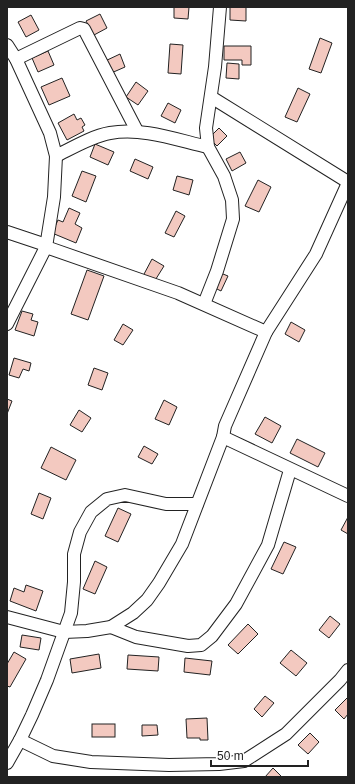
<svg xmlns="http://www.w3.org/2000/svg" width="355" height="784" viewBox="0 0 355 784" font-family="Helvetica,sans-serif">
<rect width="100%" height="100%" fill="#fff"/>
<g fill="#f3c9c0" stroke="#222">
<polygon points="174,7 189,7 188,19 174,18"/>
<polygon points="230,7 246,7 246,21 230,20"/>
<polygon points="100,14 107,28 94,35 86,21"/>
<polygon points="31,15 39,30 26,37 18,22"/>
<polygon points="320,38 332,43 321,73 309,69"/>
<polygon points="170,44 183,45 181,74 168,73"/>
<polygon points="224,46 251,46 251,65 242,65 242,60 224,60"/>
<polygon points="48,51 54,65 38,72 32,58"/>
<polygon points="120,54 125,67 109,74 103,62"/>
<polygon points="227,63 239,64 239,79 226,78"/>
<polygon points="62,78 70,96 49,105 41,87"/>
<polygon points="136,82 148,91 138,105 126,97"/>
<polygon points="298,88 310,94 297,122 285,117"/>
<polygon points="168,103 181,110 175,123 161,116"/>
<polygon points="74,114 77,120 81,118 85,125 82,127 84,131 67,140 58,123"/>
<polygon points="219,128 227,136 217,146 209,138"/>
<polygon points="95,144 114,152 108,165 90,157"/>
<polygon points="240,152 246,163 232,171 226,159"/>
<polygon points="135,159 153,167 148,179 130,171"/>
<polygon points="82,171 96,176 86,202 72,196"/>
<polygon points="177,176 193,180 189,195 173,190"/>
<polygon points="258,180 271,187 259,212 245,206"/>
<polygon points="69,208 80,213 75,224 82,228 76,243 52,233 58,220 63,222"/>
<polygon points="176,211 185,216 174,237 165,233"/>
<polygon points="152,259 164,266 154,282 143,276"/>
<polygon points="87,270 104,276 88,320 71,314"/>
<polygon points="213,270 228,276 221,291 207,284"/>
<polygon points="22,311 33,314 31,320 38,322 34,336 15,330"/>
<polygon points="291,322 305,330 299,342 285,334"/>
<polygon points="123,324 133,330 123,345 114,340"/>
<polygon points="14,358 31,363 29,371 23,369 19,378 9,375"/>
<polygon points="94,368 108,373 102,390 88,385"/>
<polygon points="7,399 12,401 7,414"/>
<polygon points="164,400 177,407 169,425 155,419"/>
<polygon points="79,410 91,418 82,432 70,425"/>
<polygon points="265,417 281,426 272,443 255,434"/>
<polygon points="297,439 325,453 318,467 290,453"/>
<polygon points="144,446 158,454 152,464 138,457"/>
<polygon points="51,447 76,460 66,480 41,468"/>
<polygon points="39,493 51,498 43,519 31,514"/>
<polygon points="118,508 131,514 118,542 105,536"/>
<polygon points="348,517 348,534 341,530"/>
<polygon points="284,542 296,547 283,574 271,569"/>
<polygon points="95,561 107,567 95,594 83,589"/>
<polygon points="26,585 43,591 36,611 10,601 14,588 24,592"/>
<polygon points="330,616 340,624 329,638 319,630"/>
<polygon points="248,624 258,634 238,654 228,645"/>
<polygon points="22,635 41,638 39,650 20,647"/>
<polygon points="291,650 307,663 296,676 280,663"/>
<polygon points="14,652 26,659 10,687 7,686 7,664"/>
<polygon points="99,654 101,668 72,673 70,659"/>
<polygon points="128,655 159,657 158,671 127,669"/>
<polygon points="185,658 212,661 210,675 184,672"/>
<polygon points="265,696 274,703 262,717 254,709"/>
<polygon points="348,697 348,714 344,719 335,710"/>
<polygon points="207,718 208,740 200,740 200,738 187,738 186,719"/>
<rect x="92" y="724" width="23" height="13"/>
<polygon points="142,725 157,725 158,735 142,736"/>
<polygon points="310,733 319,742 308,754 298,745"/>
<polygon points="273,768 282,777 265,777"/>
</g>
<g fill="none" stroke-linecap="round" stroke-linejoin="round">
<g stroke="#222" stroke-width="14">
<g id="minor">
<polyline points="7,45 16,59 50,133 56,156 54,197 46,247 178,293 266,332 316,254 348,183"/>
<polyline points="16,59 80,28 84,29 137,131"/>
<polyline points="211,97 348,182"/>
<path d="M 56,156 C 72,148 92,136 110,133 C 142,127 177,140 208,147"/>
<polyline points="7,232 46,245"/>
<polyline points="204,304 217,271 233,219 232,200 224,176 208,147 206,128 215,67 220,7"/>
<polyline points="7,324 46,247"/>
<polyline points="266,332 225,426 223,437 348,496"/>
<polyline points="7,617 64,632 87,631 111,627 133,613 147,600 159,583 182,544 223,437"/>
<polyline points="111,627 136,637 188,646 201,645 212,636 236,604 268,545 290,470"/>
<polyline points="20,740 53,756 91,762 169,765 219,764 244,761 286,734 340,680 348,670"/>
<polyline points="7,763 20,740 32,715 47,680 71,613 74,582 74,554 80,532 91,512 107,499 125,495 166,504 197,504"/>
</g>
</g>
<use href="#minor" stroke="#fff" stroke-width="12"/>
</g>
<rect width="355" height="784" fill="none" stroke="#222222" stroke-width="16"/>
<path d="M211 760v6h97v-6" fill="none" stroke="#222222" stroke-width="2"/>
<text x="217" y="760" font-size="12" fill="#222222" stroke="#ffffff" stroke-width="3" paint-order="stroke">50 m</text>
</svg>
